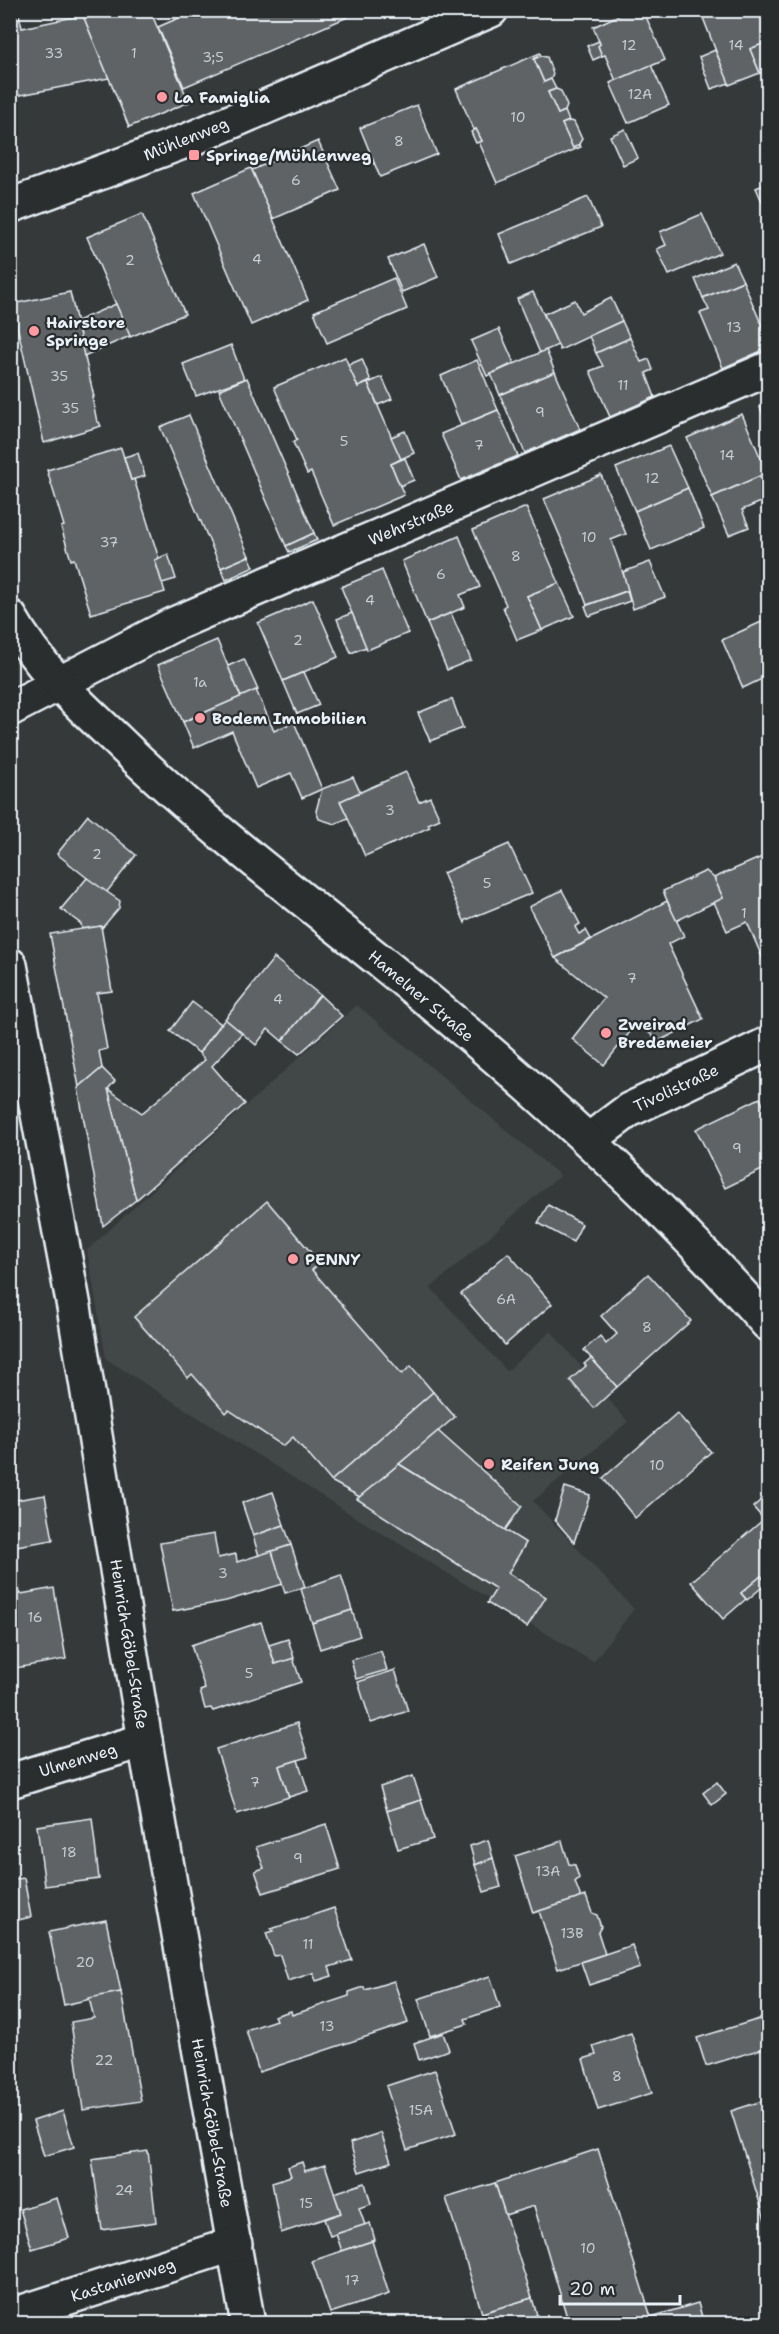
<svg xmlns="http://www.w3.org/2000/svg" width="779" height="2334" viewBox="0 0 779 2334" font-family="'Shantell Sans',sans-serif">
<rect width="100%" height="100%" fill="#35393a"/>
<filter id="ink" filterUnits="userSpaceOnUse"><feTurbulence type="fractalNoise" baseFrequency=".0167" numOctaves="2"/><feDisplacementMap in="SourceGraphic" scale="12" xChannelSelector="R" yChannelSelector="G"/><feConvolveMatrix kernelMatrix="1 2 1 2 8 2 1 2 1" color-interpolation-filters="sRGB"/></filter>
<g filter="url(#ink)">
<polygon fill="#424647" points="357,1005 561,1176 547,1186 431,1288 507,1371 551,1331 628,1422 533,1501 634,1609 593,1662 347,1512 106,1359 87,1250"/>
<g fill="#5f6365" stroke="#e8f1f8" stroke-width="1.5">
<polygon points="10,10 18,10 22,28 83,15 109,78 10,97"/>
<polygon points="87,10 150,10 189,102 129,127 82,13"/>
<polygon points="197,10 364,10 184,87 158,27"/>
<polygon points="630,10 643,10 665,60 616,81 605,55 602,56 598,46 600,44 593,27"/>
<polygon points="700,10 768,10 768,42 750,49 760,73 729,85"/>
<polygon points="599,41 600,44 598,46 602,56 593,60 587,46"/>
<polygon points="765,43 768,51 768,70 760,73 750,49"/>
<polygon points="715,50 729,83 711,89 699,57"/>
<polygon points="540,53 541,56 534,59 544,82 551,79 556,89 548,92 558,114 565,111 569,121 562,124 573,148 579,144 581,147 497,183 479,142 482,141 476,129 474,130 456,89"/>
<polygon points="541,56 547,57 553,74 551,79 544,82 534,59"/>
<polygon points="651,65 669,105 628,123 610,83"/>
<polygon points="556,89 561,91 567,106 565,111 558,114 548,92"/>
<polygon points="417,105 437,154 380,177 360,128"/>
<polygon points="569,121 574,122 582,139 579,144 573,148 562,124"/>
<polygon points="476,129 482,141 476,143 471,132"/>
<polygon points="625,129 638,158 623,165 610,136"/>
<polygon points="318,141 340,190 273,219 252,170"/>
<polygon points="251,168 308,300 251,325 194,193"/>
<polygon points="768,183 768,215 756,188"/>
<polygon points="588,197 601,227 511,264 499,234"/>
<polygon points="142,214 185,314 130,337 87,237"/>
<polygon points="702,214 720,253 669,275 657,249 666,245 660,232"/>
<polygon points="424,244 438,277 402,292 388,259"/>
<polygon points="734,262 743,281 703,298 695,279"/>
<polygon points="394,278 407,309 327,343 314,312"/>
<polygon points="743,281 768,340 768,348 723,368 700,313 709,310 703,298"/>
<polygon points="70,292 94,397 92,397 97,422 99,422 101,426 44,443 12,304"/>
<polygon points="533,292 558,345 540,353 517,299"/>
<polygon points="611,298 622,321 560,350 544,314 575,300 581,313"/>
<polygon points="116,304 130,336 84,356 77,321"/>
<polygon points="622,321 630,338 596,353 589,336"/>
<polygon points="499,329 514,363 487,376 471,341"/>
<polygon points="630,338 641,362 649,359 653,370 646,373 655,397 610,417 590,371 603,366 596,353"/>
<polygon points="231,345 244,379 196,396 183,364"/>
<polygon points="546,350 555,372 500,395 491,374"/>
<polygon points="345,357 358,387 368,383 401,459 391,464 404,495 334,525 311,472 307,474 293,442 297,440 274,387"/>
<polygon points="362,359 371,381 358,387 348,365"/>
<polygon points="477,360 498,410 461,425 441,376"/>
<polygon points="555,372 580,429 525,453 500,395"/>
<polygon points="382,377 392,399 378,405 368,383"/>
<polygon points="247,378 314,533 286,546 219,390"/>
<polygon points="768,403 768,428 760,407"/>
<polygon points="498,410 518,456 461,480 441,434"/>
<polygon points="742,414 767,473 712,497 687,438"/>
<polygon points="189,415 249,556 221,568 160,427"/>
<polygon points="405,431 414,453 401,459 391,437"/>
<polygon points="669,446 688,488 635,511 616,468"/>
<polygon points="121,448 131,480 134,479 159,559 155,560 165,592 91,614 74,559 71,560 61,527 64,526 47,470"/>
<polygon points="138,453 145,476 131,480 124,457"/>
<polygon points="405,458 414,480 400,486 391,464"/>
<polygon points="767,473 768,499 742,510 749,527 729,535 712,497"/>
<polygon points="601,475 626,534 611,540 629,590 587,605 569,557 544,499"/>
<polygon points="688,488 704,528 651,550 635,511"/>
<polygon points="526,507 559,583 527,596 542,630 517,640 503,607 506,605 473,530"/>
<polygon points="314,533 317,540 289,552 286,546"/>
<polygon points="459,536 480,587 460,595 465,607 427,623 402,561"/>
<polygon points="168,554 176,579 162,583 155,560"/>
<polygon points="249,556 254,567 226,580 221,568"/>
<polygon points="650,562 665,597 633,609 623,572"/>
<polygon points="382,570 408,633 367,650 341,587"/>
<polygon points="559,583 574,616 542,630 527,596"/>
<polygon points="627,591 630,601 589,616 585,606"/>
<polygon points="313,599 338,657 283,681 258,623"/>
<polygon points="352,613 366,647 351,653 337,619"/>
<polygon points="451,613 471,660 447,670 427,623"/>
<polygon points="768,619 768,676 743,688 722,640"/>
<polygon points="217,640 241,697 183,722 158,665"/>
<polygon points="244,659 258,690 241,697 228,666"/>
<polygon points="304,672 319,705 297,714 283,681"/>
<polygon points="256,690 274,731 294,722 322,789 302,798 291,773 256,788 232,731 194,748 183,722"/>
<polygon points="452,699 463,728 430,741 418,713"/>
<polygon points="406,772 419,802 430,797 440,819 428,824 430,827 365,856 340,801"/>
<polygon points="353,777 360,792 340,801 348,818 335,824 319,819 316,811 322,789"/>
<polygon points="88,815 136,855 106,893 57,854"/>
<polygon points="509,844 532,893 466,920 465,923 443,873"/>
<polygon points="764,856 768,866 768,971 747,922 727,931 714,902 723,898 714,878"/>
<polygon points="706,871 714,878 723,898 676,921 663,891"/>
<polygon points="87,878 120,901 119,908 102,928 101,926 82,929 81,924 61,909"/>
<polygon points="562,890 580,924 575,927 579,934 586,930 591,939 555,958 529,907"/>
<polygon points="667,901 684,936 668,944 703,1019 659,1041 637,1023 604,1065 572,1039 604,998 555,958"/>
<polygon points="101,926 112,991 97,993 107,1049 99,1051 102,1068 79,1087 50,934"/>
<polygon points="274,958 320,995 282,1041 268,1029 256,1045 225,1019"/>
<polygon points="320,995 342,1016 299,1054 282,1041"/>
<polygon points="192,1002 221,1024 199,1053 170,1031"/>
<polygon points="225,1019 242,1033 212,1066 245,1104 136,1200 108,1089 142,1113 205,1060 199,1053"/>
<polygon points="102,1068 115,1081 108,1089 136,1200 103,1226 78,1088"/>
<polygon points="760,1098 768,1116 768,1167 725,1188 696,1129"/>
<polygon points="267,1201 320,1263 312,1270 402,1374 411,1366 433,1392 331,1481 293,1437 283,1446 229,1410 226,1413 192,1374 188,1378 134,1317"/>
<polygon points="548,1205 582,1224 573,1242 538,1223"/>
<polygon points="508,1253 552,1304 505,1345 461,1294"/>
<polygon points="648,1274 691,1321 617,1387 584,1350 600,1336 606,1344 617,1334 601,1316"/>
<polygon points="591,1358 617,1387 594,1408 570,1380 586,1366 584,1364"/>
<polygon points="433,1392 455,1417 360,1497 331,1481"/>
<polygon points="677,1413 711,1452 635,1518 603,1478"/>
<polygon points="438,1431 522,1506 505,1530 399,1464"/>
<polygon points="399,1464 526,1543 508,1573 546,1597 527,1627 487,1603 496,1589 357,1499"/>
<polygon points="565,1487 590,1495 574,1542 555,1520"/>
<polygon points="273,1492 284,1525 253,1536 242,1503"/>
<polygon points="768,1494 768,1524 753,1507"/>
<polygon points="45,1495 53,1540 10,1547 10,1501"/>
<polygon points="764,1519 768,1524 768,1579 765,1582 761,1576 741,1593 746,1599 723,1619 691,1582"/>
<polygon points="284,1525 291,1545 259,1556 253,1536"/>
<polygon points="214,1534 218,1558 236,1554 237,1562 272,1551 283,1584 226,1601 173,1611 160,1543"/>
<polygon points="291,1545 305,1587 285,1593 272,1551"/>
<polygon points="10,1556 14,1556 17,1578 10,1579"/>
<polygon points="341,1575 352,1610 312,1623 301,1589"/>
<polygon points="761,1576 767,1583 747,1600 741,1593"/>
<polygon points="17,1578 20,1594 10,1596 10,1579"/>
<polygon points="54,1588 66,1659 16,1668 10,1638 10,1596"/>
<polygon points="352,1610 360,1636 320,1649 312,1623"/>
<polygon points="261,1622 275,1664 293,1658 301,1682 213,1711 211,1708 205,1709 200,1691 205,1689 191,1645"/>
<polygon points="288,1639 294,1658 275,1664 269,1645"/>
<polygon points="381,1651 387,1670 356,1679 351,1660"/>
<polygon points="395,1670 408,1711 371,1723 358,1682"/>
<polygon points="297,1723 308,1757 279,1766 289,1797 237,1814 216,1749"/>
<polygon points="298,1760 308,1791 289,1797 279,1766"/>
<polygon points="413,1776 421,1800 387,1811 380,1787"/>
<polygon points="717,1782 726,1794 712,1805 703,1793"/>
<polygon points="421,1800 433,1839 398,1849 387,1811"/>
<polygon points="92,1818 99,1879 45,1886 37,1826"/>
<polygon points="326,1824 340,1869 263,1893 255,1871 264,1868 256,1847"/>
<polygon points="488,1840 493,1858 475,1865 470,1846"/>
<polygon points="562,1841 569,1864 575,1865 579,1878 575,1882 581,1898 533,1913 515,1856"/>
<polygon points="493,1858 501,1887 484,1892 475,1865"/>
<polygon points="24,1878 31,1917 10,1922 10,1880"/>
<polygon points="586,1896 592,1913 597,1915 601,1927 598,1932 605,1954 558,1969 539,1911"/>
<polygon points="334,1908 352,1960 329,1967 332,1976 316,1981 313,1973 288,1981 280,1955 274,1956 266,1933 273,1931 271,1929"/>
<polygon points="106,1920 121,1992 64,2005 49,1932"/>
<polygon points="10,1937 16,1957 10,1958"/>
<polygon points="632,1945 640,1968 589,1985 581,1962"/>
<polygon points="490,1976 500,2007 465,2019 467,2024 430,2036 418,1999"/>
<polygon points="394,1981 408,2023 259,2072 246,2030 276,2020 274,2016 291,2011 292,2015 349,1996 349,1992 364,1987 365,1990"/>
<polygon points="121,1992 141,2101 83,2110 71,2022 94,2018 89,1998"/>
<polygon points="766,2017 768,2023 768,2047 706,2066 697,2038"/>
<polygon points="443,2033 449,2050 419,2060 414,2043"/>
<polygon points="631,2033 652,2093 598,2110 583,2059 596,2055 593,2046"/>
<polygon points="435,2070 456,2134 407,2150 386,2086"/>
<polygon points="768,2099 768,2229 731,2111"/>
<polygon points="63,2111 74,2147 44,2156 33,2121"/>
<polygon points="381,2133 391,2162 359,2172 350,2143"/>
<polygon points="598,2149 651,2317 698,2303 704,2324 569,2324 534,2206 505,2215 495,2183"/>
<polygon points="148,2151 156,2222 102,2230 92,2159"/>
<polygon points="302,2162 305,2171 325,2165 341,2213 281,2233 272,2182 291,2176 288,2167"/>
<polygon points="365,2183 371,2204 359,2208 365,2225 330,2236 324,2219 341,2213 334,2193"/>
<polygon points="495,2183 532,2298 482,2313 446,2198"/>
<polygon points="57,2198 69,2238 32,2249 20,2209"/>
<polygon points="370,2223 375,2240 342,2251 336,2234"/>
<polygon points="372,2241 389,2294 330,2313 312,2261"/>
<polygon points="532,2298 537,2315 513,2324 485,2324 482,2313"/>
</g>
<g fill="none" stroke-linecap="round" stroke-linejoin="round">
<g stroke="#e8f1f8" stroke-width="38">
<g id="minor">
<polyline points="10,206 191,139 491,10"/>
<polyline points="10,709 172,625 768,369"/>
<polyline points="10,965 74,1307 148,1759 248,2324"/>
<polyline points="589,1140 629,1110 768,1044"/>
<polyline points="10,1781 145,1740"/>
<polyline points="10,2316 235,2244"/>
</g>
</g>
<g stroke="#e8f1f8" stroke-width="38">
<path id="tertiary" d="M 10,617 C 37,665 76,702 116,739 C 198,819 290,889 380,961 C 518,1072 651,1191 768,1324"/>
</g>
<use href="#minor" stroke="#2a2d2e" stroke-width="33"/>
<use href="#tertiary" stroke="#2a2d2e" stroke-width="33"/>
</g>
</g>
<g fill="#ff9aa2" stroke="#2a2d2e" stroke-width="2">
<circle cx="162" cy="97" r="6"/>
<rect x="188" y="149" width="12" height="12" rx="3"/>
<circle cx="34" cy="331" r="6"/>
<circle cx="200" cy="718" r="6"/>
<circle cx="606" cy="1033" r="6"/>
<circle cx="293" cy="1259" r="6"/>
<circle cx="489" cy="1464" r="6"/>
</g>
<g text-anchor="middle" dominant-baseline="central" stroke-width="4.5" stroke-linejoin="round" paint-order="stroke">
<g font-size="14" fill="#c6ced3">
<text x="629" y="45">12</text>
<text x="736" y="45">14</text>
<text x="54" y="53">33</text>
<text x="134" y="53">1</text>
<text x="213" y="57">3;5</text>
<text x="640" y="94">12A</text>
<text x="518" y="117">10</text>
<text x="399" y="141">8</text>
<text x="296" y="180">6</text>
<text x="257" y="259">4</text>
<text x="130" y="260">2</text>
<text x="734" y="327">13</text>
<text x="59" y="376">35</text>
<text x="623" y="385">11</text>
<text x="70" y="408">35</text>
<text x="540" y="412">9</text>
<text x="344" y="441">5</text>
<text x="479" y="445">7</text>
<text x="727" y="455">14</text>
<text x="652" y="478">12</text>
<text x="589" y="537">10</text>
<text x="109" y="542">37</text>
<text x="516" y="556">8</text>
<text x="441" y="574">6</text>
<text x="370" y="600">4</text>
<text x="298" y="640">2</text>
<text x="200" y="682">1a</text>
<text x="390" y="810">3</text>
<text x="97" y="854">2</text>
<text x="487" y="883">5</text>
<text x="744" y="913">1</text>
<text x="632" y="978">7</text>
<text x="278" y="999">4</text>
<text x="737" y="1148">9</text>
<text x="506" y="1299">6A</text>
<text x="647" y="1327">8</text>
<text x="657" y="1465">10</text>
<text x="223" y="1573">3</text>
<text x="35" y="1617">16</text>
<text x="249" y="1673">5</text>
<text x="255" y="1782">7</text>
<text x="69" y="1852">18</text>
<text x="298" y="1858">9</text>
<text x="548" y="1871">13A</text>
<text x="572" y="1933">13B</text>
<text x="308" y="1944">11</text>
<text x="85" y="1962">20</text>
<text x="327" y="2026">13</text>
<text x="104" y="2060">22</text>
<text x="617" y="2076">8</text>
<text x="421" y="2110">15A</text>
<text x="124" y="2190">24</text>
<text x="306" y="2203">15</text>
<text x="588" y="2248">10</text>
<text x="352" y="2280">17</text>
</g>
<g font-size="16" font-weight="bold" fill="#e8f1f8" stroke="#2a2d2e" text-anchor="start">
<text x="174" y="97">La Famiglia</text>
<text x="206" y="155">Springe/Mühlenweg</text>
<text x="46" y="322">Hairstore<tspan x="46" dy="18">Springe</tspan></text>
<text x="212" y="718">Bodem Immobilien</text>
<text x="618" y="1024">Zweirad<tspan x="618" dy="18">Bredemeier</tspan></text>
<text x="305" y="1259">PENNY</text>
<text x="501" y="1464">Reifen Jung</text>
</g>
<g font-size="16" fill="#e8f1f8" stroke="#2a2d2e">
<text transform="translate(186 139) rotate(-22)">Mühlenweg</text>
<text transform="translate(411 523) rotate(-23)">Wehrstraße</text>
<text transform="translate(421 996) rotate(40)">Hamelner Straße</text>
<text transform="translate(676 1088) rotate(-25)">Tivolistraße</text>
<text transform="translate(129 1644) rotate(81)">Heinrich-Göbel-Straße</text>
<text transform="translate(78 1760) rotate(-17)">Ulmenweg</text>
<text transform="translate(212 2123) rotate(80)">Heinrich-Göbel-Straße</text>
<text transform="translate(123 2280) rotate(-18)">Kastanienweg</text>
</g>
</g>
<rect width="779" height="2334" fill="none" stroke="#2a2d2e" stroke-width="36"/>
<rect x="18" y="18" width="743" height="2298" fill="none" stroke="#e8f1f8" stroke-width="2" filter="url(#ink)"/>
<path d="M560 2295v9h120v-9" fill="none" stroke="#e8f1f8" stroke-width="3"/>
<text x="569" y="2295" font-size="18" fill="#e8f1f8" stroke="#2a2d2e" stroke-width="4.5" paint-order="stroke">20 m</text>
</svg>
